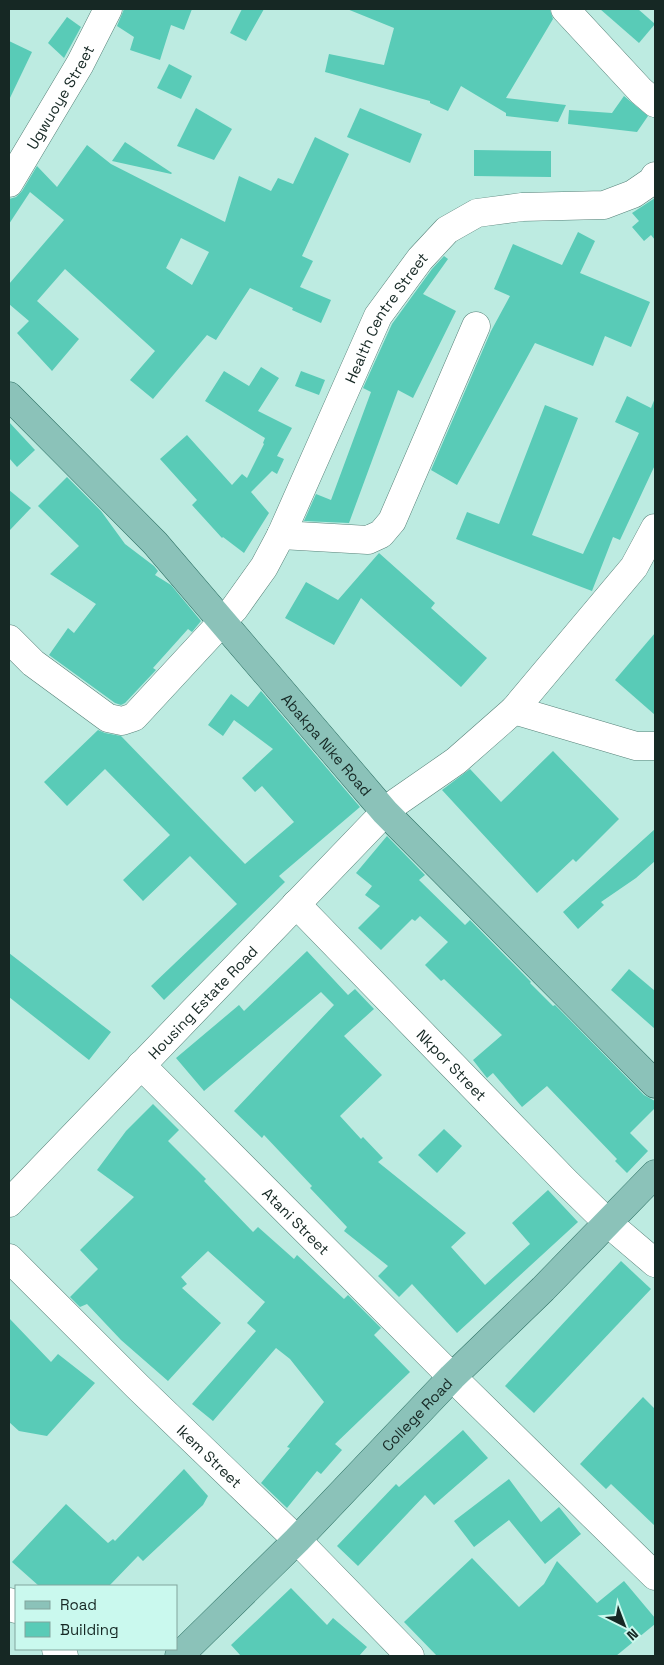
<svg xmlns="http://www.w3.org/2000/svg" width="664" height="1665" viewBox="0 0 664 1665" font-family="'Space Grotesk',sans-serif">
<rect width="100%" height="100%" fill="#bdebe1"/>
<g fill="#59cbb7" fill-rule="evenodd">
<polygon points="124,9 192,9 184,30 171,25 160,60 130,50 134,37 117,26"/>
<polygon points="242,9 264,9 246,41 230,33"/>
<polygon points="347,9 547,9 550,10 553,19 506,98 566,105 558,122 506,116 506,113 461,86 448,111 430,103 430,101 325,72 329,54 384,65 394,28"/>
<polygon points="600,9 638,9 655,24 639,43"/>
<polygon points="67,17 81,27 64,58 48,43"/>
<polygon points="9,41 32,52 9,100"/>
<polygon points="169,64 192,76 181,99 157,88"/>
<polygon points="624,96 648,116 637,132 568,124 569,110 612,113"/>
<polygon points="196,108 232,129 214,160 177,146"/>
<polygon points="360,108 422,134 410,163 347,137"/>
<path d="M 315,137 L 349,154 L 302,256 L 313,261 L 300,287 L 331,300 L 321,323 L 292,310 L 293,308 L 250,288 L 216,340 L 207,335 L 153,399 L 130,380 L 155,351 L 65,269 L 37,301 L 79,339 L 52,371 L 17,333 L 29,321 L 9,304 L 9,284 L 64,220 L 30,192 L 9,224 L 9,199 L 16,197 L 22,191 L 37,166 L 57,187 L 87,145 L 111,164 L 225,222 L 239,176 L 271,191 L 278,178 L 293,184 ZM 181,238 L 209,252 L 192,285 L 166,268 Z"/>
<polygon points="125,142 172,173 171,174 112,161"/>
<polygon points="474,150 551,151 551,177 474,176"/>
<polygon points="655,198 655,240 651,235 644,241 632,227 639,221 632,213"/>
<polygon points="578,232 595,241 580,273 650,302 631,347 605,336 593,366 535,343 457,485 431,470 491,331 510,296 494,289 513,244 562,265"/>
<polygon points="444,256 448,259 423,294 456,311 413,398 398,390 349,523 304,521 316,494 331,500 371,392 363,388 392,324 432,269"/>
<polygon points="261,367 279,378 258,411 292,428 277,456 284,459 277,474 272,471 251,492 269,513 244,553 223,537 222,538 192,505 197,500 160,459 187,435 232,485 242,474 247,478 264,444 263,443 265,438 205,401 224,371 249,386"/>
<polygon points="301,371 325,380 319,395 295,386"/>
<polygon points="627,396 651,408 655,398 655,465 620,540 613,537 592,591 456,539 467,512 499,524 545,405 578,418 532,535 583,554 639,433 615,422"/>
<polygon points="9,422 35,450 17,467 9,458"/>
<polygon points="67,477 101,511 125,544 154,566 158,571 155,575 171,585 201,621 192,632 188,629 153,668 156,670 125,703 121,705 115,703 49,655 68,628 74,633 96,604 50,574 79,546 38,506"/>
<polygon points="9,490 31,508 9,531"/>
<polygon points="379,553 435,603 431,608 487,658 461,687 361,598 334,645 285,618 306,582 338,600"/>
<polygon points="655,633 655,715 615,680"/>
<polygon points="261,691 360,807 279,876 285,882 164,1000 151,986 237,904 190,856 143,901 123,880 170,835 105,769 67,806 44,782 98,730 105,733 121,736 245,864 294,822 262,786 255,792 242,778 273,749 234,720 223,736 208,725 231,694 248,707"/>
<polygon points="553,751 619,819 576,862 573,859 537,893 442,790 470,769 501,802"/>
<polygon points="655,829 655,861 636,878 601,902 604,905 578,929 563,912"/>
<polygon points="387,836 425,875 419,880 465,925 470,920 531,982 530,983 553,1006 555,1005 644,1095 655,1101 655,1108 630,1133 648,1151 627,1173 615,1161 617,1159 547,1086 522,1107 493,1073 487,1078 473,1060 502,1035 444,979 441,981 425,965 448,942 420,916 415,921 412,919 381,950 358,928 380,906 365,895 372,886 356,873"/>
<polygon points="307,951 348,995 355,989 374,1009 344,1036 382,1075 340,1116 361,1139 363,1137 383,1158 378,1162 466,1233 451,1247 485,1285 530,1244 512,1223 548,1190 578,1222 457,1333 412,1284 399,1297 378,1276 388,1266 344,1231 347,1227 310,1188 312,1186 264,1135 262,1138 234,1111 334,1005 321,992 204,1091 176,1058 239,1005 244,1011"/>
<polygon points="9,953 111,1032 89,1060 9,997"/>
<polygon points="629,969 655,991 655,1029 611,990"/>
<polygon points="153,1104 179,1130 168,1141 206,1179 204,1181 253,1232 258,1227 294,1259 297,1255 344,1299 348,1295 381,1328 374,1335 410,1372 335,1444 342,1450 321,1474 317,1471 287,1508 261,1483 290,1448 287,1447 324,1402 290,1359 276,1348 213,1421 192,1404 256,1331 247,1323 265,1302 208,1251 181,1277 187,1284 182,1288 221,1323 168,1381 121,1340 87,1304 80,1307 70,1297 98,1269 80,1250 134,1197 97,1170 126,1131"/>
<polygon points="444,1129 462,1146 437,1173 418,1155"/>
<polygon points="621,1261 651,1289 534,1413 505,1386"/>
<polygon points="9,1318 51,1362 58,1354 95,1383 47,1436 19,1431 9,1422"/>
<polygon points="643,1397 655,1409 655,1526 611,1484 606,1489 580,1464"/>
<polygon points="463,1430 488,1458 434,1505 425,1495 358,1566 337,1546 396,1484 399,1487"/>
<polygon points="184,1469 208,1496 203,1505 143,1561 138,1556 109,1586 39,1586 12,1562 66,1504 108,1543 113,1539 115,1541"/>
<polygon points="509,1479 541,1522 559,1507 581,1534 545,1564 509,1520 474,1547 454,1521"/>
<polygon points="472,1558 519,1607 544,1584 557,1561 597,1603 624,1581 655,1618 655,1624 616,1656 437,1656 404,1622"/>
<polygon points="291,1588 327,1625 333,1618 367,1647 359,1656 241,1656 231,1645"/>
</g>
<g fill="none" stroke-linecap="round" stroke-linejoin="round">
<g stroke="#578279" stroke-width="29">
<g id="minor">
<polyline points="565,9 641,91 655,103"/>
<path id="s1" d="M 9,183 L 80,64 L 108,9"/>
<polyline points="281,535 368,540 381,534 392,521 476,326"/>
<path id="s2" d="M 9,639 L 33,663 L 108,718 L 122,721 L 134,717 L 234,609 L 264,567 L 281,535 L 378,316 L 420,259 L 447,230 L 477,213 L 522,207 L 604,205 L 633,194 L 652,181 L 655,176"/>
<polyline points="514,710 636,746 655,746"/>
<path id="s3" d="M 296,904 L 565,1181 L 608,1223 L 655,1263"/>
<path id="s4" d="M 141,1065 L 452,1377 L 655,1576"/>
<path id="s5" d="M 9,1203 L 385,812 L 397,802 L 456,761 L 514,710 L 634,567 L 655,528"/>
<path id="s6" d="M 9,1258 L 138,1387 L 297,1540 L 410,1656"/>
<polyline points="9,1602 16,1609"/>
<polyline points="56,1649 64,1656"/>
</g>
</g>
<g stroke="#2f7266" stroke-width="29">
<g id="major">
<path id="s7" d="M 9,396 L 155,543 L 385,812 L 655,1084"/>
<path id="s8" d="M 179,1656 L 297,1540 L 452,1377 L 543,1289 L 655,1174"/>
</g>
</g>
<use href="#minor" stroke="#fff" stroke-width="28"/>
<use href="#major" stroke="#8bc2b9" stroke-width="28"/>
</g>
<g text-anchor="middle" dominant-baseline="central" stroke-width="4" stroke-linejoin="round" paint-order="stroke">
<g font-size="15" fill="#162824" stroke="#caf9ee">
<text stroke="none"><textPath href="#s1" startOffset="100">Ugwuoye Street</textPath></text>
<text stroke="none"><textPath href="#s2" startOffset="631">Health Centre Street</textPath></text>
<text stroke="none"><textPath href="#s7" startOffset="472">Abakpa Nike Road</textPath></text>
<text stroke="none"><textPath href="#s5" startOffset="279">Housing Estate Road</textPath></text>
<text stroke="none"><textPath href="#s3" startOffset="224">Nkpor Street</textPath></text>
<text stroke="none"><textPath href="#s4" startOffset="220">Atani Street</textPath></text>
<text stroke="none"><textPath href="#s8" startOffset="339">College Road</textPath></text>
<text stroke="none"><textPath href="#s6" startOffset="282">Ikem Street</textPath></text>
</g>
</g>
<rect width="664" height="1665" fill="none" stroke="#162824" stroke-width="20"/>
<rect x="15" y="1585" width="162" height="65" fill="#caf9ee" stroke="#82a59d"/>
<rect x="25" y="1601" width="25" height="8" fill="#8bc2b9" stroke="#82a59d"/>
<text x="60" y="1610" font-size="15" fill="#162824">Road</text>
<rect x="25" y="1622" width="25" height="15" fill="#59cbb7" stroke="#82a59d"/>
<text x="60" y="1635" font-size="15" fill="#162824">Building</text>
<g transform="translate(624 1625) rotate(138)" stroke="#caf9ee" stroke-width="4" paint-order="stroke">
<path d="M0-4L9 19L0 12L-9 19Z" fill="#162824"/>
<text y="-8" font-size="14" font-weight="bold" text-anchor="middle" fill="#162824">N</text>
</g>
</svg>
